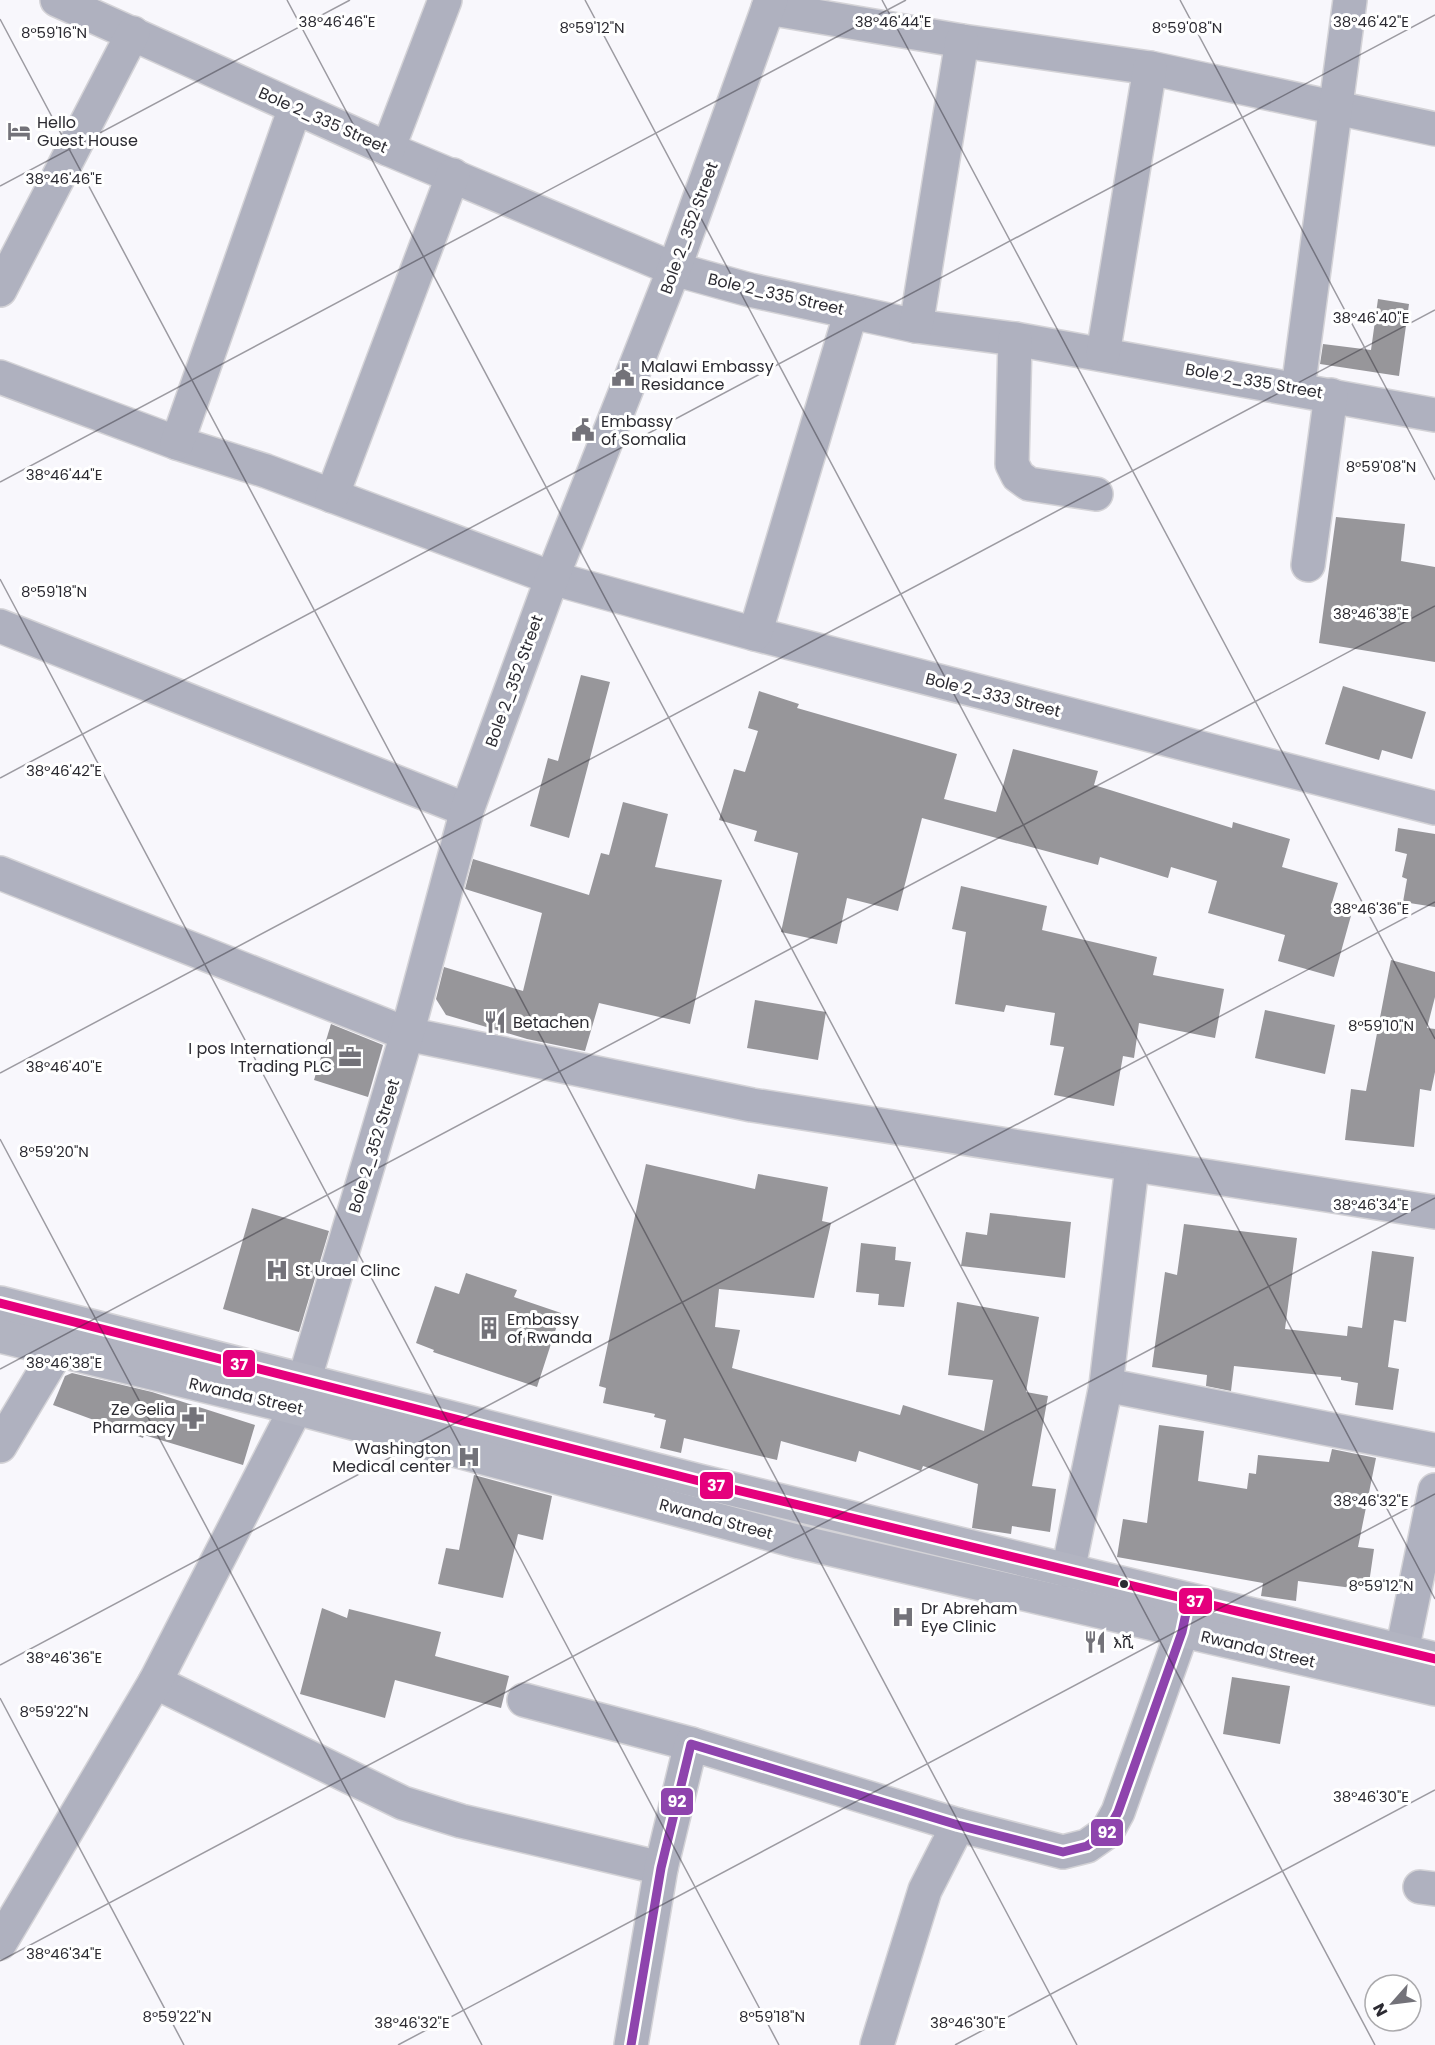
<svg xmlns="http://www.w3.org/2000/svg" width="1435" height="2045" viewBox="0 0 1435 2045" font-family="Poppins,'Noto Sans Ethiopic',sans-serif">
<rect width="100%" height="100%" fill="#f8f7fc"/>
<g fill="#97969a">
<polygon points="1378,299 1409,304 1399,376 1320,364 1323,344 1371,350"/>
<polygon points="1336,517 1405,524 1401,561 1435,567 1435,662 1319,643"/>
<polygon points="581,675 610,682 569,838 530,826 548,758 558,761"/>
<polygon points="1343,686 1426,712 1412,759 1382,750 1379,760 1325,744"/>
<polygon points="759,691 799,704 797,708 957,754 944,799 996,812 1013,749 1098,771 1094,785 1232,828 1233,822 1290,839 1282,867 1338,883 1331,906 1352,912 1334,977 1278,961 1285,935 1208,913 1217,881 1171,867 1168,878 1100,857 1098,865 922,818 898,911 847,898 837,944 781,932 798,853 754,841 757,831 719,820 734,769 745,772 758,731 748,728"/>
<polygon points="623,802 668,814 655,867 722,880 690,1024 599,1003 585,1051 527,1039 446,1015 436,999 444,967 523,991 542,913 465,889 473,859 589,895 601,853 609,855"/>
<polygon points="1398,828 1435,834 1435,907 1403,902 1407,879 1402,877 1407,854 1395,851"/>
<polygon points="961,886 1047,906 1042,930 1157,957 1153,975 1224,989 1215,1038 1139,1023 1134,1058 1123,1056 1114,1106 1054,1095 1064,1047 1050,1045 1055,1013 1006,1005 1004,1012 955,1004 966,932 952,929"/>
<polygon points="1391,960 1435,972 1435,997 1427,1028 1435,1029 1435,1072 1431,1091 1420,1089 1414,1147 1345,1140 1351,1089 1366,1091"/>
<polygon points="755,1000 826,1012 818,1060 747,1048"/>
<polygon points="1265,1010 1335,1025 1325,1074 1255,1058"/>
<polygon points="331,1024 383,1045 368,1097 314,1080"/>
<polygon points="646,1164 755,1189 758,1174 828,1187 822,1221 831,1223 814,1298 719,1289 715,1327 740,1330 732,1368 900,1415 903,1405 984,1431 993,1380 948,1375 957,1302 1039,1317 1026,1392 1048,1396 1032,1486 1056,1489 1050,1532 1012,1526 1011,1534 972,1528 978,1484 923,1466 921,1471 859,1451 856,1462 781,1441 777,1460 684,1438 681,1453 660,1448 666,1420 654,1417 655,1414 603,1403 606,1388 599,1386"/>
<polygon points="252,1208 329,1231 299,1332 223,1309"/>
<polygon points="990,1213 1071,1222 1065,1278 961,1266 966,1232 987,1235"/>
<polygon points="1184,1224 1297,1238 1285,1329 1347,1336 1348,1326 1362,1328 1372,1251 1414,1257 1406,1322 1394,1320 1388,1367 1399,1369 1393,1410 1355,1405 1358,1383 1341,1380 1341,1377 1234,1366 1231,1391 1206,1386 1207,1375 1152,1367 1165,1272 1177,1275"/>
<polygon points="861,1243 896,1247 895,1260 911,1262 904,1307 878,1305 879,1294 856,1292"/>
<polygon points="466,1273 517,1290 514,1297 561,1313 537,1387 433,1352 434,1350 416,1343 435,1286 459,1294"/>
<polygon points="72,1373 152,1392 255,1425 243,1465 144,1435 143,1438 53,1405 65,1376"/>
<polygon points="1159,1425 1204,1431 1198,1481 1247,1489 1249,1473 1256,1474 1258,1455 1329,1462 1332,1449 1376,1458 1358,1547 1374,1549 1368,1590 1298,1581 1296,1601 1261,1596 1263,1583 1117,1557 1123,1519 1147,1523"/>
<polygon points="474,1475 552,1496 543,1540 518,1534 503,1598 438,1584 446,1548 459,1550"/>
<polygon points="322,1608 347,1618 349,1609 441,1632 435,1656 509,1676 501,1708 395,1680 385,1718 300,1694"/>
<polygon points="1232,1677 1290,1686 1280,1744 1223,1734"/>
</g>
<g fill="none" stroke-linecap="round" stroke-linejoin="round">
<g stroke="#d4d3d7" stroke-width="36">
<g id="minor">
<polyline points="57,0 388,149 674,269 750,290 916,326 1015,339 1435,415"/>
<polyline points="768,8 962,41 1150,68 1435,129"/>
<polyline points="388,149 445,0"/>
<polyline points="0,290 133,33"/>
<polyline points="916,326 962,41"/>
<polyline points="1015,339 1012,464 1018,476 1029,484 1096,494"/>
<polyline points="1103,354 1150,68"/>
<polyline points="0,377 177,443 266,471 552,578 755,634 1435,808"/>
<polyline points="1298,389 1350,0"/>
<polyline points="177,443 295,108"/>
<polyline points="332,496 453,175"/>
<polyline points="1308,565 1331,395"/>
<polyline points="0,626 467,810"/>
<polyline points="755,634 851,312"/>
<polyline points="0,873 407,1034 752,1105 1435,1212"/>
<polyline points="1106,1385 1435,1450"/>
<polyline points="0,1446 57,1351"/>
<polyline points="1068,1571 1106,1385 1132,1166"/>
<polyline points="1402,1651 1435,1490"/>
<polyline points="155,1682 403,1803 461,1821 661,1868"/>
<polyline points="524,1700 691,1744"/>
<polyline points="1420,1887 1435,1889"/>
<polyline points="0,1943 155,1682 296,1408 407,1034 467,810 552,578 674,269 771,0"/>
<polyline points="631,2045 661,1868 691,1744 958,1825 1063,1852 1087,1846 1107,1832 1118,1812 1182,1632 1188,1603"/>
<polyline points="877,2045 925,1890 958,1825"/>
</g>
</g>
<g stroke="#d4d3d7" stroke-width="36">
<g id="major">
<polyline points="0,1303 699,1481 1435,1659"/>
<polyline points="0,1336 296,1408 800,1542 1435,1689"/>
</g>
</g>
<use href="#minor" stroke="#afb1bf" stroke-width="33"/>
<use href="#major" stroke="#b2b4c1" stroke-width="33"/>
<g stroke="#fff" stroke-width="14">
<polyline id="bus-1" points="0,1303 699,1481 1435,1659"/>
</g>
<g stroke="#fff" stroke-width="14">
<polyline id="bus-2" points="631,2045 661,1868 691,1744 958,1825 1063,1852 1087,1846 1107,1832 1118,1812 1182,1632 1189,1599"/>
</g>
<use href="#bus-1" stroke="#e5007d" stroke-width="9"/>
<use href="#bus-2" stroke="#8e44ad" stroke-width="9"/>
</g>
<path fill="none" stroke="#2c2b32" stroke-width="1.5" stroke-opacity="0.45" d="M 287,0 L 1375,2045M 585,0 L 1435,1599M 882,0 L 1435,1039M 1180,0 L 1435,480M 0,19 L 1077,2045M 0,186 L 350,0M 0,482 L 906,0M 0,579 L 779,2045M 0,778 L 1435,15M 0,1073 L 1435,310M 0,1139 L 482,2045M 0,1369 L 1435,606M 0,1665 L 1435,902M 0,1698 L 184,2045M 0,1961 L 1435,1198M 398,2045 L 1435,1494M 955,2045 L 1435,1790"/>
<defs>
<g id="hotel-bare" transform="scale(1.8)"><path d="M-6-4.5h1.5V1H6V5H4.5V3h-9V5H-6ZM-4 0a1.8 1.8 0 1 1 3.6 0ZM.5 0V-2.5h3Q6-2.5 6 0Z" fill="#737279" stroke="#fff" stroke-width="2.5" paint-order="stroke"/></g>
<g id="civic-bare" transform="scale(1.8)"><path d="M-.6-6.5H3V-4.5H.6V-3L4-1V1h2V6H-6V1h2V-1L-.6-3ZM-1.2 2.5V6h2.4V2.5Z" fill="#737279" stroke="#fff" stroke-width="2.5" paint-order="stroke"/></g>
<g id="restaurant-bare" transform="scale(1.8)"><path d="M-5-6h1v4h1v-4h1v4h1v-4h1v5L-1.5 .5V6h-2V.5L-5-1ZM5-6V6H3V1.5H1.5Q1.5-4 5-6Z" fill="#737279" stroke="#fff" stroke-width="2.5" paint-order="stroke"/></g>
<g id="office-bare" transform="scale(1.8)"><path d="M-6-3h4V-5.5h4V-3h4V5H-6ZM-1-4.5V-3h2v-1.5ZM-6 0V1H6V0Z" fill="#737279" stroke="#fff" stroke-width="2.5" paint-order="stroke"/></g>
<g id="hospital-bare" transform="scale(1.8)"><path d="M-5-5h3v3.5h4V-5h3V5h-3V1.5h-4V5h-3Z" fill="#737279" stroke="#fff" stroke-width="2.5" paint-order="stroke"/></g>
<g id="building-bare" transform="scale(1.8)"><path d="M-4-6H4V6H1V3H-1V6H-4ZM-2.5-4.3h1.7v1.8h-1.7ZM.8-4.3h1.7v1.8H.8ZM-2.5-1h1.7V.8h-1.7ZM.8-1h1.7V.8H.8Z" fill="#737279" stroke="#fff" stroke-width="2.5" paint-order="stroke"/></g>
<g id="pharmacy-bare" transform="scale(1.8)"><path d="M-2-6h4v4h4v4h-4v4h-4v-4h-4v-4h4Z" fill="#737279" stroke="#fff" stroke-width="2.5" paint-order="stroke"/></g>
</defs>
<g fill-rule="evenodd">
<use href="#hotel-bare" x="19" y="131"/>
<use href="#civic-bare" x="623" y="375"/>
<use href="#civic-bare" x="583" y="430"/>
<use href="#restaurant-bare" x="495" y="1022"/>
<use href="#office-bare" x="350" y="1057"/>
<use href="#hospital-bare" x="277" y="1270"/>
<use href="#building-bare" x="489" y="1328"/>
<use href="#pharmacy-bare" x="193" y="1418"/>
<use href="#hospital-bare" x="469" y="1457"/>
<use href="#hospital-bare" x="903" y="1617"/>
<use href="#restaurant-bare" x="1095" y="1642"/>
</g>
<circle fill="#2c2b32" stroke="#fff" stroke-width="2" cx="1124" cy="1584" r="5"/>
<g text-anchor="middle" dominant-baseline="central" stroke-width="6" stroke-linejoin="round" paint-order="stroke">
<g font-size="16" fill="#2c2b32" stroke="#fff">
<text transform="translate(323 120) rotate(24)">Bole 2_335 Street</text>
<text transform="translate(689 228) rotate(-70)">Bole 2_352 Street</text>
<text transform="translate(776 294) rotate(13)">Bole 2_335 Street</text>
<text transform="translate(1254 381) rotate(10)">Bole 2_335 Street</text>
<text transform="translate(514 681) rotate(-70)">Bole 2_352 Street</text>
<text transform="translate(993 695) rotate(14)">Bole 2_333 Street</text>
<text transform="translate(374 1146) rotate(-73)">Bole 2_352 Street</text>
<text transform="translate(246 1396) rotate(13)">Rwanda Street</text>
<text transform="translate(716 1519) rotate(15)">Rwanda Street</text>
<text transform="translate(1258 1649) rotate(13)">Rwanda Street</text>
</g>
<g font-size="16" fill="#2c2b32" stroke="#fff" text-anchor="start">
<text x="37" y="122">Hello<tspan x="37" dy="18">Guest House</tspan></text>
<text x="641" y="366">Malawi Embassy<tspan x="641" dy="18">Residance</tspan></text>
<text x="601" y="421">Embassy<tspan x="601" dy="18">of Somalia</tspan></text>
<text x="513" y="1022">Betachen</text>
<text x="332" y="1048" text-anchor="end">I pos International<tspan x="332" dy="18">Trading PLC</tspan></text>
<text x="295" y="1270">St Urael Clinc</text>
<text x="507" y="1319">Embassy<tspan x="507" dy="18">of Rwanda</tspan></text>
<text x="175" y="1409" text-anchor="end">Ze Gelia<tspan x="175" dy="18">Pharmacy</tspan></text>
<text x="451" y="1448" text-anchor="end">Washington<tspan x="451" dy="18">Medical center</tspan></text>
<text x="921" y="1608">Dr Abreham<tspan x="921" dy="18">Eye Clinic</tspan></text>
<text x="1113" y="1642">እሺ</text>
</g>
</g>
<g font-size="15" text-anchor="middle" fill="#2c2b32" stroke="#fff" stroke-width="6" stroke-linejoin="round" paint-order="stroke">
<text x="1371" y="27">38°46'42"E</text>
<text x="893" y="27">38°46'44"E</text>
<text x="337" y="27">38°46'46"E</text>
<text x="592" y="33">8°59'12"N</text>
<text x="1187" y="33">8°59'08"N</text>
<text x="54" y="38">8°59'16"N</text>
<text x="64" y="184">38°46'46"E</text>
<text x="1371" y="323">38°46'40"E</text>
<text x="1381" y="472">8°59'08"N</text>
<text x="64" y="480">38°46'44"E</text>
<text x="54" y="597">8°59'18"N</text>
<text x="1371" y="619">38°46'38"E</text>
<text x="64" y="776">38°46'42"E</text>
<text x="1371" y="914">38°46'36"E</text>
<text x="1381" y="1031">8°59'10"N</text>
<text x="64" y="1072">38°46'40"E</text>
<text x="54" y="1157">8°59'20"N</text>
<text x="1371" y="1210">38°46'34"E</text>
<text x="64" y="1368">38°46'38"E</text>
<text x="1371" y="1506">38°46'32"E</text>
<text x="1381" y="1591">8°59'12"N</text>
<text x="64" y="1663">38°46'36"E</text>
<text x="54" y="1717">8°59'22"N</text>
<text x="1371" y="1802">38°46'30"E</text>
<text x="64" y="1959">38°46'34"E</text>
<text x="177" y="2022">8°59'22"N</text>
<text x="772" y="2022">8°59'18"N</text>
<text x="412" y="2028">38°46'32"E</text>
<text x="968" y="2028">38°46'30"E</text>
</g>
<g stroke="#fff" stroke-width="2">
<rect x="222" y="1349" width="34" height="29" rx="6" fill="#e5007d"/>
<rect x="699" y="1471" width="35" height="29" rx="6" fill="#e5007d"/>
<rect x="1178" y="1587" width="35" height="28" rx="6" fill="#e5007d"/>
<rect x="660" y="1787" width="34" height="29" rx="6" fill="#8e44ad"/>
<rect x="1090" y="1818" width="34" height="29" rx="6" fill="#8e44ad"/>
</g>
<g font-size="16" text-anchor="middle" font-weight="bold" fill="#fff">
<text x="239" y="1370">37</text>
<text x="716" y="1491">37</text>
<text x="1195" y="1607">37</text>
<text x="677" y="1807">92</text>
<text x="1107" y="1838">92</text>
</g>
<g transform="translate(1393 2003) rotate(242)"><circle r="28" fill="#ffffff" stroke="#abaaad" stroke-width="1.5"/>
<path d="M0-4.5L10 22L0 15L-10 22Z" fill="#737279"/>
<text y="-9" font-size="16" font-weight="bold" text-anchor="middle" fill="#2c2b32">N</text>
</g>
</svg>
